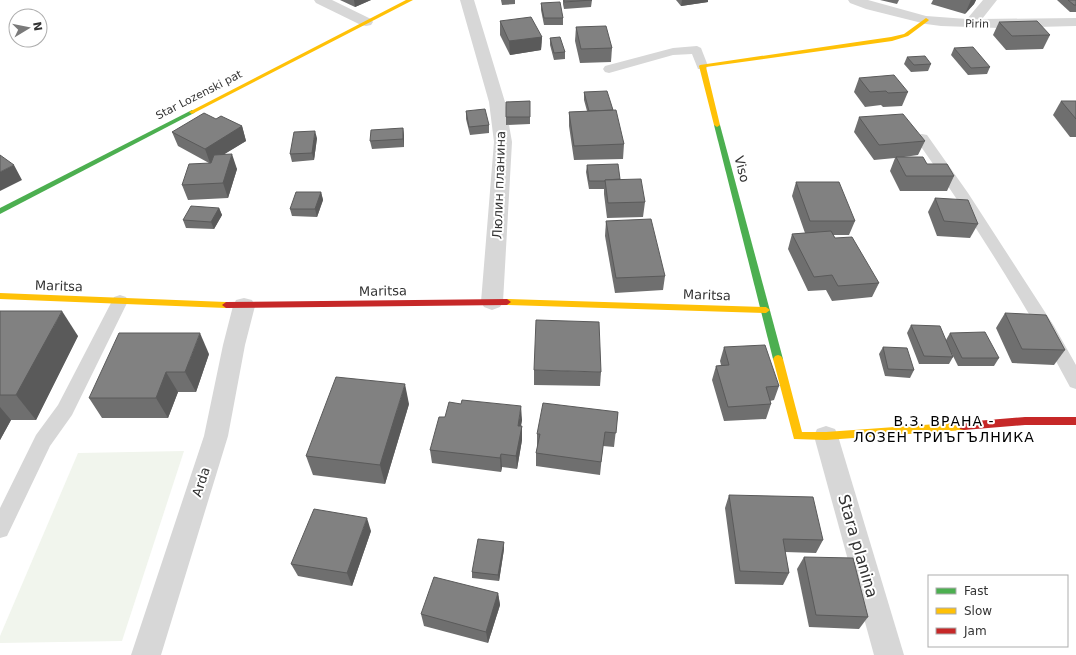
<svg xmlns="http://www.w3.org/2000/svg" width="1076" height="655" viewBox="0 0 1076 655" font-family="'DejaVu Sans',sans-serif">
<rect width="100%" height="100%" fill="#fff"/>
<polygon fill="#f1f5ed" points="184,451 122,641 0,643 0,636 78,453"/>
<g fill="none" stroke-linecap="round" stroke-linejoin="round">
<g fill="#d7d7d7" fill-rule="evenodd">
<polygon points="697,46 701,48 708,66 706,69 698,69 692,54 673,55 609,73 605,72 603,69 605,66 673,48"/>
<path d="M 922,134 L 927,135 L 968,193 L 1054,326 L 1076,365 L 1076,389 L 1070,387 C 1024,301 971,218 915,138 L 917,135 Z"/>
<polygon points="120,295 126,297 128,301 72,415 50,446 7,536 0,538 0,508 36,435 58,405 112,301 114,297"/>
</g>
<g fill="#d7d7d7" fill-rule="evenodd">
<polygon points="314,0 332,0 371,19 373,22 371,25 366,26 361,25 316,3"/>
<polygon points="460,0 474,0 505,102 512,142 503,302 500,307 492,310 484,307 481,302 494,142 489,102"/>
<polygon points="848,0 868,0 926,16 967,19 983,0 997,0 982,19 1076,18 1076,26 999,28 941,26 926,24 866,9 850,3"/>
<polygon points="244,298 252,300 255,306 245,345 228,436 161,655 131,655 204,436 223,345 233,306 236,300"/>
<polygon points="826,426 835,429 838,436 904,655 874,655 814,436 817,429"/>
</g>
<g fill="#4caf50" fill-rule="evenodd">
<polygon points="192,110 195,112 194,113 0,214 0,208"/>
<polygon points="717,123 720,125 783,359 781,362 775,362 773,359 714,125"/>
</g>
<g fill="#ffc107" fill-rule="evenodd">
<polygon points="406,0 413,0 194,113 192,114 189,112"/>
<polygon points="926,18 929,20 928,21 908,36 892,41 706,67 720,125 717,127 714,125 699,66 700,65 891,37 904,34"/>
<polygon points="0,293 226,302 230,305 226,308 0,299"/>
<polygon points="507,299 766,307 770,310 766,313 507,305 503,302"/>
<polygon points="778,355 781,356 783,359 802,432 826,432 964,422 968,423 969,426 968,429 964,430 826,440 794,439 773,359 775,356"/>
</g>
<g fill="#c62828" fill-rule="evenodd">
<polygon points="507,299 511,302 507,305 226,308 222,305 226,302"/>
<polygon points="1025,417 1076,417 1076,425 1025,425 964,430 960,429 959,426 960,423 964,422"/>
</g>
</g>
<g fill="#6f6f6f">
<polygon points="340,0 371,0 355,7"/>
<polygon points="501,0 515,0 515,4 502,5"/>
<polygon points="563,0 592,0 591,7 564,9 563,4"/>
<polygon points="676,0 708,0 708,2 681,6"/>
<polygon points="880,0 899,0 897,4"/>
<polygon points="933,0 976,0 974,4 965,14 931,4"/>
<polygon points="1057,0 1076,0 1076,12 1070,12"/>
<polygon points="541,3 563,18 563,25 544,25 541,10"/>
<polygon points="500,21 542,37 541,50 510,55 500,35"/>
<polygon points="999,22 1050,35 1043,49 1006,50 993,35"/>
<polygon points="576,27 612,48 611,62 580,63 575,41"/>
<polygon points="550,38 565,52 565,59 554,60 550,45"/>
<polygon points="954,48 990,67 987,74 968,75 951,55"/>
<polygon points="907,57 931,64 928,71 911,72 904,64"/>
<polygon points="859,78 908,92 902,106 883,107 881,105 865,107 854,92"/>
<polygon points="584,92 613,110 624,144 623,159 574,160 569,126 569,112 587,111 584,100"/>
<polygon points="530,101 530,124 506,125 506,102"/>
<polygon points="1061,101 1076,101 1076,137 1070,137 1053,115"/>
<polygon points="466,111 489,125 489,133 470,135 466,119"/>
<polygon points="859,117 925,141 918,155 904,157 927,164 954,176 947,191 900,191 890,171 895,158 874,160 854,132"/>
<polygon points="216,119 242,126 246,141 224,154 237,169 228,198 188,200 182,185 209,163 178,146 172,132"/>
<polygon points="403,128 404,136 404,147 372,149 370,141"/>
<polygon points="317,138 314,160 292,162 290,154"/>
<polygon points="587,165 620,179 645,202 643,217 607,218 604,194 604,189 589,189 586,172"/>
<polygon points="796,182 855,221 849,235 833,235 835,238 879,283 872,297 832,301 826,290 808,291 788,249 792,234 805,233 792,196"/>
<polygon points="321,192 323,200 317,217 292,216 290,209"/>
<polygon points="935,198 978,224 970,238 937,236 928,212"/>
<polygon points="219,208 222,215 214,229 186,228 183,220"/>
<polygon points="606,221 665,276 663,290 615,293 605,236"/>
<polygon points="0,311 78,336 36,420 11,420 0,440"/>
<polygon points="1005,313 1065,350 1054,365 1012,363 996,328"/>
<polygon points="911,325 946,340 950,333 999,358 994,366 958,366 950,350 953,357 949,364 919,364 907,333"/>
<polygon points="724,347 779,386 774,400 770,401 771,404 766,419 724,421 712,380 716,366 721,365 720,361"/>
<polygon points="883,347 914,370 910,378 885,376 879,354"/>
<polygon points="209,354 196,392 178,392 168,418 102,418 89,398"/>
<polygon points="534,370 601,372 600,386 534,385"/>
<polygon points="409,404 385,484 313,475 306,456"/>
<polygon points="618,412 614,447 603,446 600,475 536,466 536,453 537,448 537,434"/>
<polygon points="445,417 522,420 521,426 522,426 522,440 517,469 502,467 501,472 432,463 430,450"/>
<polygon points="729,495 823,540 816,553 785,552 789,573 783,585 735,584 725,508"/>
<polygon points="371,531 352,586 298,576 291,564"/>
<polygon points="504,549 499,581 472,578 472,572"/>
<polygon points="804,557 868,617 859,629 809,627 797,569"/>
<polygon points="498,593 500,605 488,643 424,626 421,614"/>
</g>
<g fill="#5a5a5a">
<polygon points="354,0 371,0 355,7"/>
<polygon points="682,0 708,0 708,2 681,6"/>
<polygon points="971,0 976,0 974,4 965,14"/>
<polygon points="542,37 541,50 510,55 509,41"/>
<polygon points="242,126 246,141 210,163 205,149"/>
<polygon points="403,128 404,136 404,147 403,139"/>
<polygon points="315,131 317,138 314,160 312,153"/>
<polygon points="232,154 237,169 228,198 223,183"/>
<polygon points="14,165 22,180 0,191 0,172"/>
<polygon points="321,192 323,200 317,217 315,209"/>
<polygon points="219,208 222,215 214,229 211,222"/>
<polygon points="62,311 78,336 36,420 16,395"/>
<polygon points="200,333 209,354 196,392 185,372"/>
<polygon points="166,372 178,392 168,418 156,398"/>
<polygon points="405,384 409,404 385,484 380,465"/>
<polygon points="521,406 522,420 518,440 518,426"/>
<polygon points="0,407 11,420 0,440"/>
<polygon points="522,426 522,440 517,469 516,456"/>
<polygon points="501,454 502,467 501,472 500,458"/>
<polygon points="367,518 371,531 352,586 347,573"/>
<polygon points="504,542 504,549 499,581 498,575"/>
<polygon points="498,593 500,605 488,643 486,632"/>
</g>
<g fill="#818181" stroke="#5a5a5a">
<polygon points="564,0 592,0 564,2"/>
<polygon points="1068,0 1076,0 1076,5 1074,5"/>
<polygon points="560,2 563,18 544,18 541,3"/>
<polygon points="531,17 542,37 509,41 500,21"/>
<polygon points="1037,21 1050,35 1012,36 999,22"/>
<polygon points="606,26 612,48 581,49 576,27"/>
<polygon points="560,37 565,52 554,53 550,38"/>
<polygon points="973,47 990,67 971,68 954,48"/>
<polygon points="925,56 931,64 914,65 907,57"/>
<polygon points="894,75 908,92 888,93 886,91 870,92 859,78"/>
<polygon points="607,91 613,110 589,111 584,92"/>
<polygon points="530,101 530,117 506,117 506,102"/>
<polygon points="1061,101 1076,101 1076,119"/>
<polygon points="485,109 489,125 469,127 466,111"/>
<polygon points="616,110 624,144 574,146 569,112"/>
<polygon points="204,113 216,119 221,116 242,126 205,149 172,132"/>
<polygon points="903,114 925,141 879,145 859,117"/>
<polygon points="403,128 403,139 370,141 371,130"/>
<polygon points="315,131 312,153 290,154 294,132"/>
<polygon points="232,154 223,183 182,185 189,164 211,163 214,155"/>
<polygon points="0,155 14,165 0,172"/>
<polygon points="896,157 923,157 927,164 947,164 954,176 906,176"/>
<polygon points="618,164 620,179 605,180 605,181 589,181 587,165"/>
<polygon points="641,179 645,202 608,203 605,180"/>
<polygon points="796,182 839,182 855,221 810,221"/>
<polygon points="296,192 321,192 315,209 290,209"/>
<polygon points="935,198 968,200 978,224 944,221"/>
<polygon points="191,206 219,208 211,222 183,220"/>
<polygon points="651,219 665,276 616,278 606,221"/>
<polygon points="831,231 835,238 852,237 879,283 838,286 832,275 814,277 792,234"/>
<polygon points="0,311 62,311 16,395 0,395"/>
<polygon points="1005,313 1046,315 1065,350 1022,349"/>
<polygon points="536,320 599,322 601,372 534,370"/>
<polygon points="911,325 940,326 953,357 924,356"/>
<polygon points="985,332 999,358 962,358 950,333"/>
<polygon points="119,333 200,333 185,372 166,372 156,398 89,398"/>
<polygon points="765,345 779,386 766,387 771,404 728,407 716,366 729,365 724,347"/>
<polygon points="883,347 907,348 914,370 888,369"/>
<polygon points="336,377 405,384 380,465 306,456"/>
<polygon points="462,400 521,406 518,426 522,426 516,456 501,454 500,458 430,450 439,417 445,417 449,402 461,404"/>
<polygon points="543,403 618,412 616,433 605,432 601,462 536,453 540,434 537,434"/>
<polygon points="729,495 813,497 823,540 783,539 789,573 740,571"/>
<polygon points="314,509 367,518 347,573 291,564"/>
<polygon points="478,539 504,542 498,575 472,572"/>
<polygon points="804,557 853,558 868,617 816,615"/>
<polygon points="434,577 498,593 486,632 421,614"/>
</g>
<g text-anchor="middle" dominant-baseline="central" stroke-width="4" stroke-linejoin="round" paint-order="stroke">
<g font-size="11" fill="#333" stroke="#fff">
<text transform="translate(977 24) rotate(1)">Pirin</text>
<text transform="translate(199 95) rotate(-27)">Star Lozenski pat</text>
</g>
<g font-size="13" fill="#333" stroke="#fff">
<text transform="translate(742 169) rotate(75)">Viso</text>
<text transform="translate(499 185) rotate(-88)">Люлин планина</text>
<text transform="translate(59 286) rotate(2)">Maritsa</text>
<text transform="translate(383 291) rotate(-1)">Maritsa</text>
<text transform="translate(707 295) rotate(2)">Maritsa</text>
<text transform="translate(201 482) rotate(-72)">Arda</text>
</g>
<g font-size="14" letter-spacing="1" fill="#000" stroke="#fff">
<text x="944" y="421">В.З. ВРАНА -<tspan x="944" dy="16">ЛОЗЕН ТРИЪГЪЛНИКА</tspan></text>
</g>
<g font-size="16" fill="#333" stroke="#fff">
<text transform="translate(858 546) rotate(74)">Stara planina</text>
</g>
</g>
<rect x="928" y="575" width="140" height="72" fill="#ffffff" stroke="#adadad"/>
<rect x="936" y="588" width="20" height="6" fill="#4caf50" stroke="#adadad"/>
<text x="964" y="595" font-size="12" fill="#333333">Fast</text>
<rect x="936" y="608" width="20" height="6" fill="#ffc107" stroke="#adadad"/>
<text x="964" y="615" font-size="12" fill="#333333">Slow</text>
<rect x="936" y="628" width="20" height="6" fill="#c62828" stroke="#adadad"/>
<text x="964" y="635" font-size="12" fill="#333333">Jam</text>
<g transform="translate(28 28) rotate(80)"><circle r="19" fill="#ffffff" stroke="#adadad"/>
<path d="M0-3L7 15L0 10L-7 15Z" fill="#7a7a7a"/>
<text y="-6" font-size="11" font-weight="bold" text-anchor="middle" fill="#333333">N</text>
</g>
</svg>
